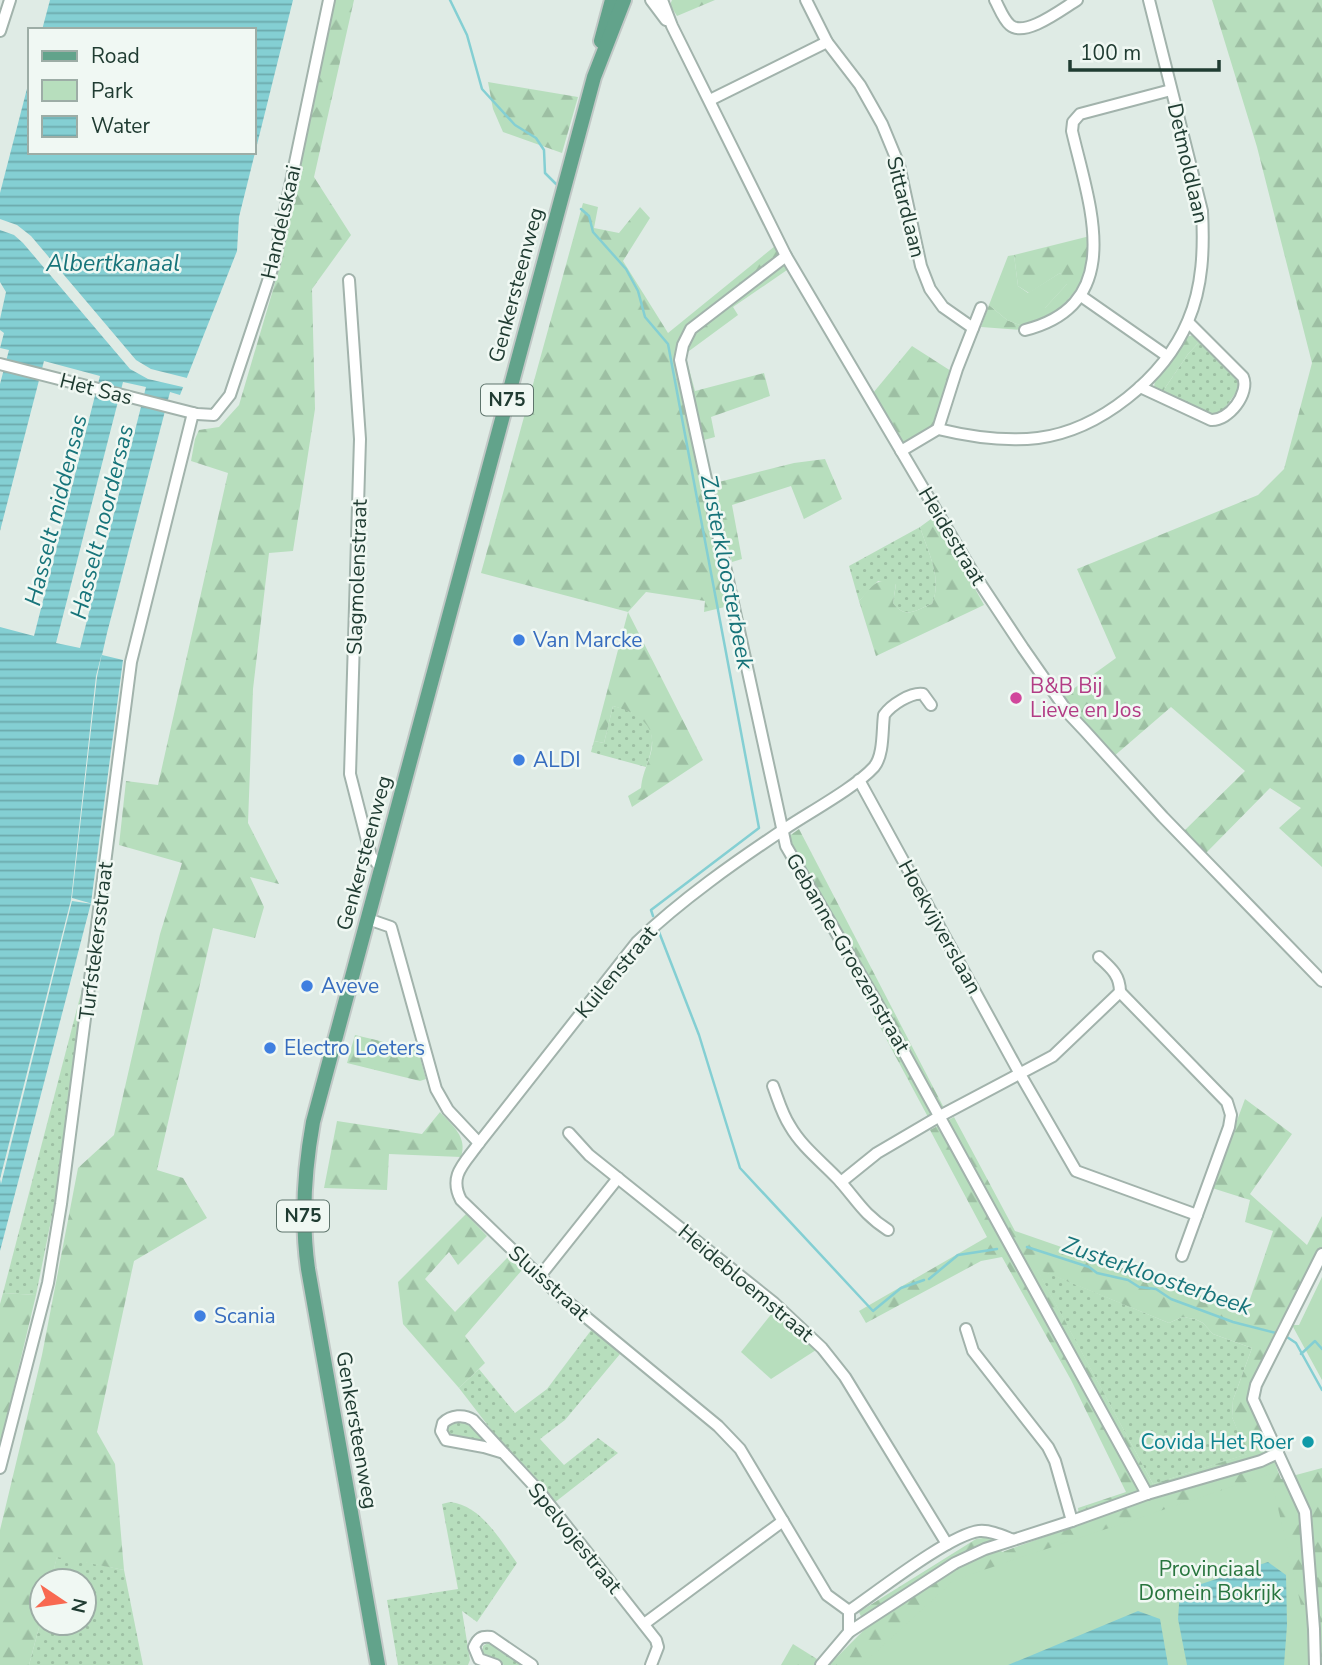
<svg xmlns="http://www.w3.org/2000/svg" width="1322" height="1665" viewBox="0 0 1322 1665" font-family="'Nunito Sans',sans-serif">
<defs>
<pattern id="grass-dots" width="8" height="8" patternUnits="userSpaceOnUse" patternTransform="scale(1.75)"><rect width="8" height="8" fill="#b7debd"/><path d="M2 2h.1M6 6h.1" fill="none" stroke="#9dbfa3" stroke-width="1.8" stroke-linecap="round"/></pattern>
<pattern id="forest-firs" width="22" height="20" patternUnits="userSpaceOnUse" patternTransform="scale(1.75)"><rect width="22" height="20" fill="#b7debd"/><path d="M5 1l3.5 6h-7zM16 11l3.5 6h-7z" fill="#9dbfa3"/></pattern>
<pattern id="water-rules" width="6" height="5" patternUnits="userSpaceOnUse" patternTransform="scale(1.75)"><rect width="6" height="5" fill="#84cfd3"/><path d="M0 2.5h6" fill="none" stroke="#6ca9ac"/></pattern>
</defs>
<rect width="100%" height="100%" fill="#dfebe5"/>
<g fill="url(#grass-dots)">
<polygon points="1201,340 1239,379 1242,384 1218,418 1161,394 1188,354"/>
<path d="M 920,527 C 928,552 943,579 932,604 C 915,610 906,620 893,603 L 896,584 L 878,581 L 859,601 L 849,566 Z"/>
<path d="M 613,706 C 650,716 660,730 646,767 L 591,752 L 594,741 L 604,743 Z"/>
<polygon points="86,974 59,1181 36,1295 3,1293"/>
<polygon points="1036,1268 1169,1323 1182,1317 1195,1319 1203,1323 1213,1334 1252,1348 1233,1400 1232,1417 1248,1454 1153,1484"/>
<polygon points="592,1329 620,1354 565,1420 540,1439 564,1465 598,1438 618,1453 554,1503 541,1483 496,1436 459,1388 479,1369 515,1413 547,1389"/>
<polygon points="467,1420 486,1440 484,1442 454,1438 447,1434 446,1427 450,1422"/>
<path d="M 450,1502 C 481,1505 500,1540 517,1563 L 477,1622 L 462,1611 L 470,1660 L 468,1665 L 398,1665 L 387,1600 L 458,1589 L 442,1504 Z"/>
<polygon points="57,1556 124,1570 143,1665 29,1665 42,1616 42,1623 84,1623 84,1581 51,1581"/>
<polygon points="491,1641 528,1665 504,1665 484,1658 482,1655 483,1646"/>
</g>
<g fill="url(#forest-firs)" fill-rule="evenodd">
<polygon points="333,0 354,0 314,177 351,235 312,289 315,409 293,551 269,553 253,689 248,823 279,884 250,877 264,907 255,938 213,928 157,1170 183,1178 207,1218 134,1261 97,1432 115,1464 124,1570 57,1557 51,1581 42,1581 42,1616 29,1665 0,1665 0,1530 42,1355 78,1168 114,1135 160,934 182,863 119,845 126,781 158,785 228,473 191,461 195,439 199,430 219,427 239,405 280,266"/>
<polygon points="672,0 715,0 677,16 670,5"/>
<polygon points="1212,0 1322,0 1322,867 1279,828 1301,808 1270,788 1206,853 1184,831 1245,771 1171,707 1113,757 1062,697 1116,658 1077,569 1258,495 1284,469 1312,363 1257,147"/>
<polygon points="488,82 578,97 562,153 503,132 493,109"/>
<path d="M 583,203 L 598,207 L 594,228 L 619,233 L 640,207 L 650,218 L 623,261 L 668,333 L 775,246 L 787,270 L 733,307 L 738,315 L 685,354 L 695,391 L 764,373 L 770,396 L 711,417 L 715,437 L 693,443 L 729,606 L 704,612 L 705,601 L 646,592 L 628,612 L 703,760 L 632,807 L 628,796 L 641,788 C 642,776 646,768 650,756 C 659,726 639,713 613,706 L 604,743 L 594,741 L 628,612 L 481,573 Z"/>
<path d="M 1090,236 C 1085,276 1084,288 1051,315 L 1044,309 L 1067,284 L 1060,273 L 1029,293 L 1018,286 L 1014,255 Z"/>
<polygon points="989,305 1007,320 1022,326 1022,330 981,327"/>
<polygon points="1193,335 1201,340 1188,354 1161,394 1154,388 1155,379 1186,337"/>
<polygon points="912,346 951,371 932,428 903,443 873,393"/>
<polygon points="825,459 842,499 804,519 791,486 732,505 742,559 732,562 711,484 794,463"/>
<path d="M 935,516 L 984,605 L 876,656 L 859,601 C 872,587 876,576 896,583 L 893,603 C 906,620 915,610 932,604 C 943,579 928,552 920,527 Z"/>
<polygon points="799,829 944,1108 928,1117 781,842"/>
<polygon points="355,1035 418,1050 426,1079 420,1081 347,1063"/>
<path d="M 1245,1099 L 1292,1134 L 1250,1194 L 1307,1245 L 1322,1216 L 1322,1247 L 1312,1270 L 1279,1324 L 1251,1384 L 1252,1404 L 1281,1479 L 1322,1468 L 1322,1665 L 829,1665 L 866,1628 L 859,1612 L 976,1539 L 990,1537 L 1002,1552 L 1080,1524 L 1078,1508 L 1126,1492 L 1071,1380 L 1002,1257 L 981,1261 L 866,1323 L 859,1311 L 987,1237 L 930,1130 L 954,1117 L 1015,1231 L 1246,1311 L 1273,1231 L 1245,1222 L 1250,1200 L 1212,1188 ZM 1037,1269 L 1169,1323 L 1182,1317 L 1195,1319 L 1203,1323 L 1213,1334 L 1252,1348 L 1233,1400 L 1232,1417 L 1247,1454 L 1153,1484 Z"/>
<path d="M 440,1112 C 452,1125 468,1137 461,1157 L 389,1154 L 387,1190 L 324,1188 L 337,1121 L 422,1134 Z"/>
<polygon points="466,1214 487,1236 458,1265 449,1252 425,1279 455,1312 508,1257 522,1270 465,1336 485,1363 459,1388 403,1324 398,1282"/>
<polygon points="3,1293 36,1295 0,1446 0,1304"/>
<polygon points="793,1644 817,1659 814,1665 781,1665"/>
</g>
<g fill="#b7debd">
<polygon points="1014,255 1018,286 1028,293 1060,273 1068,283 1045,308 1051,315 1022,326 1007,320 989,305 1008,256"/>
<polygon points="1322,1277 1322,1380 1292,1325 1299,1325"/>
<polygon points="773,1312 816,1350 771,1379 741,1352"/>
<polygon points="1270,1474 1315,1665 862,1665 954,1580"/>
</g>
<g fill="url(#water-rules)" fill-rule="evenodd">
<path d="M 50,0 L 293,0 L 239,217 L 237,251 L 180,395 L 170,392 L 107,633 L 102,655 L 123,660 L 91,903 L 0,1251 L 0,627 L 34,636 L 100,376 L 44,361 L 0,531 L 0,384 L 9,350 L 0,348 L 4,333 L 0,330 L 0,319 L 6,292 L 0,282 L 0,193 L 30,77 L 30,152 L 254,152 L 254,30 L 42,30 ZM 123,382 L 146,387 L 80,648 L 56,643 Z"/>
<polygon points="1268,1562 1286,1575 1287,1625 1284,1665 1187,1665 1178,1619 1180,1591"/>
<polygon points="1138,1611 1160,1619 1168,1665 1008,1665"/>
</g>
<g fill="#dfebe5">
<polygon points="0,219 17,225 31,236 136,360 151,369 191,379 187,388 148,379 130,369 23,243 14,235 0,230"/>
<polygon points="102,653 97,677 72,898 93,904 72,901 1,1184 0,1179 71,900 96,676"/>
</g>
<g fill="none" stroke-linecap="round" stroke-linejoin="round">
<g stroke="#84cfd3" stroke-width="2.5">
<polyline points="450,0 467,35 482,89 515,125 536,138 544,150 545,173 556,184"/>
<polyline points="581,209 589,216 593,232 626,269 638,291 645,317 668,344 759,828 651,910 653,916"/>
<polyline points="659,932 699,1035 740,1168 873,1311 901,1288 924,1280"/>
<polyline points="1027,1247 1089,1267 1097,1273 1128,1280 1139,1287 1156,1289 1171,1299 1233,1322 1276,1333"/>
<polyline points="929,1279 958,1255 997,1249"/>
<polyline points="1287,1337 1296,1343 1322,1390"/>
<polyline points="1301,1354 1315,1341 1322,1349"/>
</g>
<g stroke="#a2b3ac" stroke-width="14">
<g id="minor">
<polyline points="651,0 666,20"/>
<polyline points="662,0 672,26 786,256 972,571 1023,648 1069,714 1085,731 1163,817 1322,981"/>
<polyline points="806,0 827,42 860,85 882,124 899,165 921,266 930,289 943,307 973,328"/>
<path d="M 995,0 C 999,7 1003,19 1010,25 C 1025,38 1062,9 1077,0"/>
<polyline points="0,31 10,0"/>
<polyline points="710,100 827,42"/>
<polyline points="786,256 691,329 683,345 680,360 786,846 877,1003 1147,1494"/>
<polyline points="349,280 360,439 350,774 371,856 381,868"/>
<polyline points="1081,296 1167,356"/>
<path d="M 1025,330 C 1128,304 1089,204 1072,131 L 1073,122 L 1080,114 L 1171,90"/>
<polyline points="0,364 197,414 214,415 230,395 274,263 329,0"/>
<path d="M 1140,387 L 1211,420 C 1229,421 1250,393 1243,377 L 1188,322"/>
<polyline points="938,429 957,369 981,308"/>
<path d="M 901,451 L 938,429 C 971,437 1004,442 1038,438 C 1100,430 1164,378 1188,321 C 1203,286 1204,248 1202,211 L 1149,0"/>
<polyline points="859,780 1020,1074 1076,1171 1197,1215"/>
<polyline points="368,919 391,927 436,1089 448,1110 479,1143"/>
<path d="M 1099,957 C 1111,968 1120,975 1120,992"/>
<path d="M 773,1086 C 778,1099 782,1114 790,1126 C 802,1147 822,1162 838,1179 C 857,1200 863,1214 888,1230"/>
<polyline points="569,1133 589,1155 774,1303 822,1348 845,1377 947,1544"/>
<polyline points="841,1182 877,1153 940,1116 1053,1056 1120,992 1227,1102 1231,1115 1229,1127 1182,1256"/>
<polyline points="540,1276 618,1178"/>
<polyline points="966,1329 973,1351 1048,1447 1055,1461 1072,1521"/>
<path d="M 504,1453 L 484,1447 L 446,1440 L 441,1431 L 443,1423 C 451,1415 464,1414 473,1420 L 538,1490 L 656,1640 L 658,1647 L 651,1665"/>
<polyline points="0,1468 48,1283 61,1204 131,662 193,413"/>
<path d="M 849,1611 L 827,1595 L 740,1449 L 718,1426 L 558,1294 L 461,1200 C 448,1175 465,1163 479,1143 L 637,942 C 682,899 735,862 786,828 C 810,812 856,787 874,767 C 884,755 882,730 884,715 C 891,705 911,692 923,694 L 931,705"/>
<polyline points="644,1624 783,1521"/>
<path d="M 849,1632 L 849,1611 C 877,1592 949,1535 979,1531 C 990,1530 1001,1535 1011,1539"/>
<path d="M 496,1665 L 479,1659 L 474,1647 C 478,1638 481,1636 491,1637 L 532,1665"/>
<polyline points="821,1665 849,1632 955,1563 985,1549 1072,1521 1147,1494 1261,1461 1278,1453"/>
<polyline points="1315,1665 1314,1629 1305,1512 1253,1399 1256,1385 1322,1254"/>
</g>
</g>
<g stroke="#c1c8c6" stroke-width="18">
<g id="major">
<polyline points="601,41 612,0"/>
<path d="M 378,1665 L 308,1269 C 301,1219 304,1172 313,1122 L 594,77 L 624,0"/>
</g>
</g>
<use href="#minor" stroke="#fff" stroke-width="10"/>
<use href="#major" stroke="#62a38b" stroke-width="14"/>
</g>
<g fill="#3f7fe0" stroke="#f0f8f3" stroke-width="2.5">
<circle cx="519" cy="640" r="7"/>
<circle cx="519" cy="760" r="7"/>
<circle cx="307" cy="986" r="7"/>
<circle cx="270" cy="1048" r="7"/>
<circle cx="200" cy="1316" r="7"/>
</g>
<circle fill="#d1479c" stroke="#f0f8f3" stroke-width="2.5" cx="1016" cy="698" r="7"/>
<circle fill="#0f9aa8" stroke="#f0f8f3" stroke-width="2.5" cx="1308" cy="1442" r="7"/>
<g text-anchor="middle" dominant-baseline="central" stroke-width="5" stroke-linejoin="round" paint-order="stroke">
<g fill="#f0f8f3" stroke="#5e746c" stroke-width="2">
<rect x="481" y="384.5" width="52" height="31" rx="5"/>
<rect x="277" y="1200.5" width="52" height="31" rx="5"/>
</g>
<g font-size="19" font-weight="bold" fill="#203c32">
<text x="507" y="400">N75</text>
<text x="303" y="1216">N75</text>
</g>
<g font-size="21" fill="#203c32" stroke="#f0f8f3">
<text transform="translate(1188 163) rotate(77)">Detmoldlaan</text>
<text transform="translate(906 207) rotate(76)">Sittardlaan</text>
<text transform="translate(281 222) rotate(-77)">Handelskaai</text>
<text transform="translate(516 285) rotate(-75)">Genkersteenweg</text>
<text transform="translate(96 389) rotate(14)">Het Sas</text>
<text transform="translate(952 536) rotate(59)">Heidestraat</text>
<text transform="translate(357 577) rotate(-88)">Slagmolenstraat</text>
<text transform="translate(364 853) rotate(-75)">Genkersteenweg</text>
<text transform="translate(940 927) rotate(61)">Hoekvijverslaan</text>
<text transform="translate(96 941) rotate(-83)">Turfstekersstraat</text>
<text transform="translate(848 953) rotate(60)">Gebanne-Groezenstraat</text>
<text transform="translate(616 972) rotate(-50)">Kuilenstraat</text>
<text transform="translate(549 1283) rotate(42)">Sluisstraat</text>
<text transform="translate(746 1283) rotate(40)">Heidebloemstraat</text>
<text transform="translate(357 1430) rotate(80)">Genkersteenweg</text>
<text transform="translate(575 1538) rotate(51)">Spelvojestraat</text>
</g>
<g font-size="21" fill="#366cbe" stroke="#f0f8f3" text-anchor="start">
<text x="533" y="640">Van Marcke</text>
<text x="533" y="760">ALDI</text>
<text x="321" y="986">Aveve</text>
<text x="284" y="1048">Electro Loeters</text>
<text x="214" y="1316">Scania</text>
</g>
<g font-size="21" fill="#b23c85" stroke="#f0f8f3" text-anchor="start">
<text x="1030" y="686">B&amp;B Bij<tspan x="1030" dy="24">Lieve en Jos</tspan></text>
</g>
<g font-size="21" fill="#0d838f" stroke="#f0f8f3" text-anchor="end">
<text x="1294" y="1442">Covida Het Roer</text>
</g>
<g font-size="21" fill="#28753e" stroke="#f0f8f3">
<text x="1210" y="1569">Provinciaal<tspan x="1210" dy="24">Domein Bokrijk</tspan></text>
</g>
<g font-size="23" font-style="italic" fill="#17747a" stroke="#f0f8f3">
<text x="113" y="263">Albertkanaal</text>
<text transform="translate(56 510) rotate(-76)">Hasselt middensas</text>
<text transform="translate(102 522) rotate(-76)">Hasselt noordersas</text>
<text transform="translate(727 572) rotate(79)">Zusterkloosterbeek</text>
<text transform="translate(1157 1276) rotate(19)">Zusterkloosterbeek</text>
</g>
</g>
<rect x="28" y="28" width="228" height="126" fill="#f0f8f3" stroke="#9dada6" stroke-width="2"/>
<rect x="42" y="51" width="35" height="10" fill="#62a38b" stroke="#9dada6" stroke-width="2"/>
<text x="91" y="63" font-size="21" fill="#203c32">Road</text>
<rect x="42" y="80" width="35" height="21" fill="#b7debd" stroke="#9dada6" stroke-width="2"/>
<text x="91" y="98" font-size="21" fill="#203c32">Park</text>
<rect x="42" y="116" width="35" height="21" fill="url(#water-rules)" stroke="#9dada6" stroke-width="2"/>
<text x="91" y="133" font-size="21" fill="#203c32">Water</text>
<g transform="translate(63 1602) rotate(103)"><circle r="33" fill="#f0f8f3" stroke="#9dada6" stroke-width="2"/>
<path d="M0-5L12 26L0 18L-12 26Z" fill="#f86951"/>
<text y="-10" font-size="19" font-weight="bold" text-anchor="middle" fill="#203c32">N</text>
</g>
<path d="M1070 60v10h149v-10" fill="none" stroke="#203c32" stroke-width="3.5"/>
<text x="1080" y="60" font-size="21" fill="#203c32" stroke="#f0f8f3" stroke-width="5" paint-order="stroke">100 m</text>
</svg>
